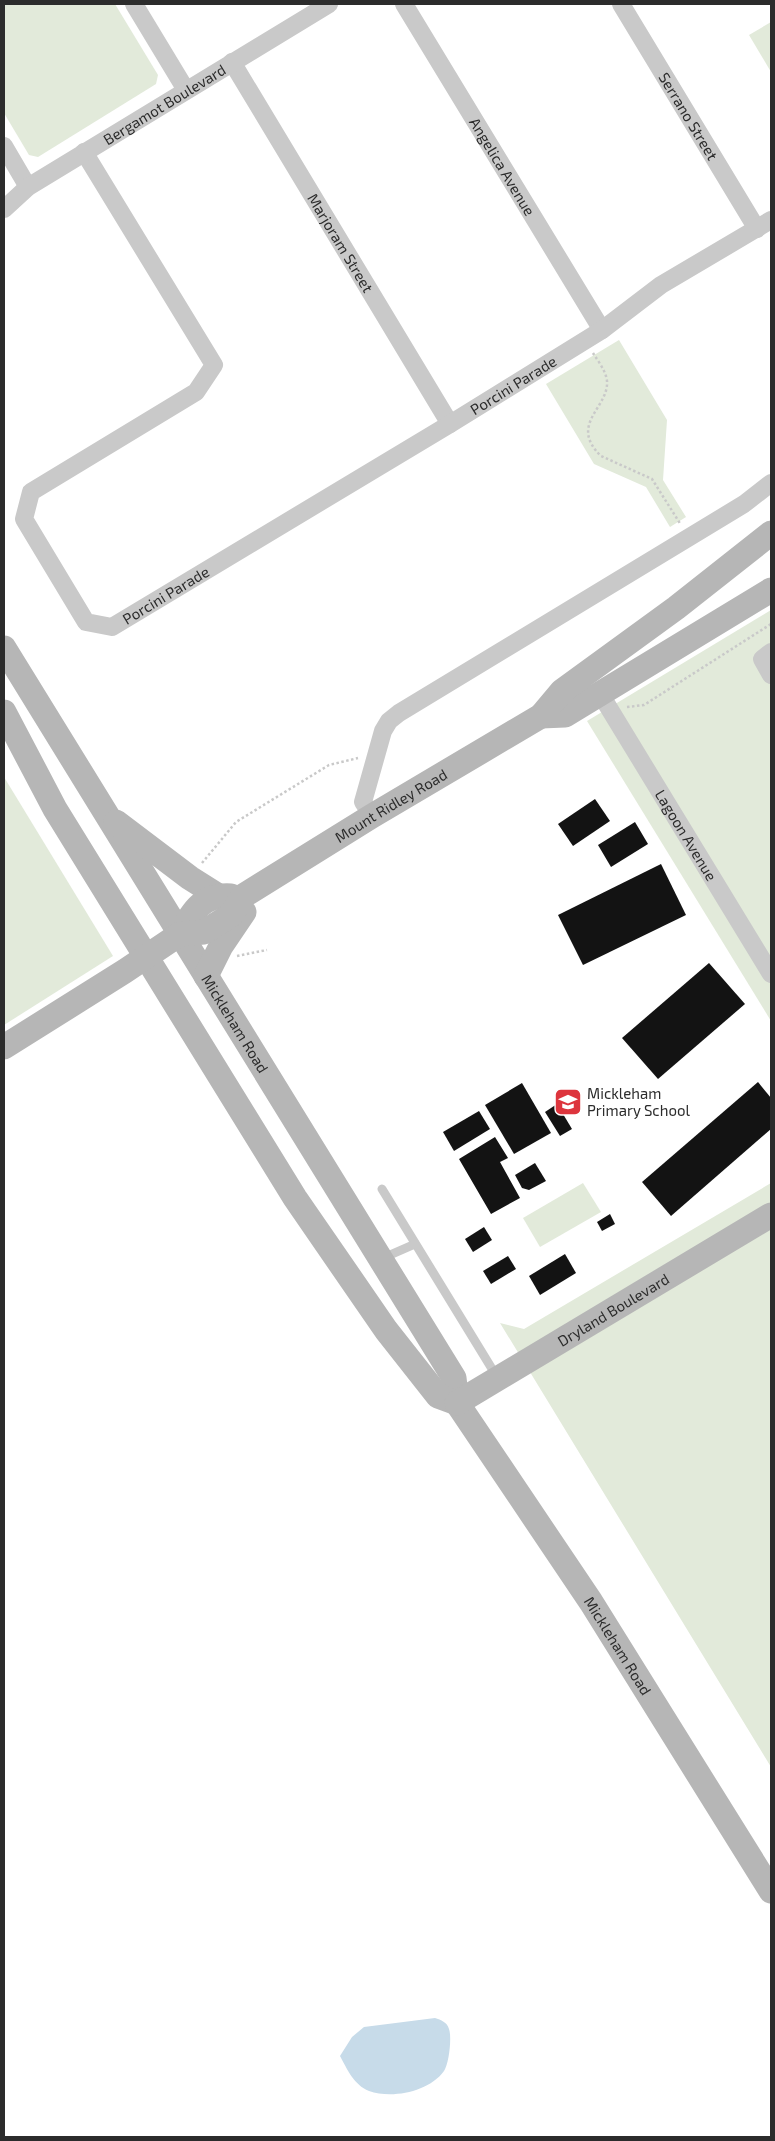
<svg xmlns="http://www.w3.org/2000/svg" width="775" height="2141" viewBox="0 0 775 2141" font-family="'Exo 2',sans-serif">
<rect width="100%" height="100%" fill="#fff"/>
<g fill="#e2eada">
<polygon points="4,4 115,4 158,75 156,84 38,157 29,155 4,113"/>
<polygon points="771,22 771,72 749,35"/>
<polygon points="619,340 667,420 663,480 686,517 670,527 646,487 594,464 546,384"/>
<polygon points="771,610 771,1021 587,721"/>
<polygon points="4,777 113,956 4,1025"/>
<polygon points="583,1183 601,1212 540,1247 523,1218"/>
<polygon points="771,1183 771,1767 500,1323 524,1329"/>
</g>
<path fill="#c7dbe9" d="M 435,2018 C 441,2020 447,2022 449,2029 C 452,2037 449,2064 444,2071 C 429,2092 392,2099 369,2091 C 354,2085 347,2069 340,2056 L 352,2037 L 364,2027 Z"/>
<g fill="#131313">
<polygon points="595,799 610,821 573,846 558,824"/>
<polygon points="635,822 648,844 611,867 598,845"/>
<polygon points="661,864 686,915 583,965 558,915"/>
<polygon points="709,963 745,1004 658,1079 622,1038"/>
<polygon points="758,1082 771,1098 771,1129 671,1216 642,1182"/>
<polygon points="522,1083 551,1133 514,1154 485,1105"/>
<polygon points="557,1104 572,1129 560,1136 545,1112"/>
<polygon points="479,1111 490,1129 454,1151 443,1132"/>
<polygon points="495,1137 508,1158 500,1162 520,1198 491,1214 459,1159"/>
<polygon points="535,1163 546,1181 529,1190 522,1188 515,1175"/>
<polygon points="610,1214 615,1224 602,1231 597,1222"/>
<polygon points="484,1227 492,1240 473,1252 465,1239"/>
<polygon points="565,1254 576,1273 540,1295 529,1276"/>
<polygon points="508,1256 516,1269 491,1284 483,1271"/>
</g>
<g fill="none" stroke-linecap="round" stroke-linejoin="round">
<g stroke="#c9c9c9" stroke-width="2.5" stroke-dasharray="2.5 2.5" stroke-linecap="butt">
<path d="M 593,353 C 598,361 606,371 607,381 C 609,408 568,424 601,456 L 652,479 L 681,525"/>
<polyline points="627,707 644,705 771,624"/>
<polyline points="202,863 236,822 329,765 358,758"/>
<polyline points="237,956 267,950"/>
</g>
<g stroke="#c9c9c9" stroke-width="9">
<polyline points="382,1189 497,1377"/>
<polyline points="383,1258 415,1244"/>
</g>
<g stroke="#c9c9c9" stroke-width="18">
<polyline points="134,4 186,90"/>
<path id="s1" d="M 404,4 L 602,330"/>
<path id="s2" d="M 621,4 L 757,229"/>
<path id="s3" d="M 232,62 L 450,424"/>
<polyline points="4,146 28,187"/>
<path id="s4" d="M 84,152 L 214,365 L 196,392 L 31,492 L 24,519 L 86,622 L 112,627 L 450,424 L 602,330 L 661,285 L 771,220"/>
<path id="s5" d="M 4,209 L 28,187 L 329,4"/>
<polyline points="771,652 762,659 771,675"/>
<path id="s6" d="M 601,695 L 771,974"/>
<polyline points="372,816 363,802 383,731 389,721 399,713 744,504 771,483"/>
</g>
<g stroke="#b6b6b6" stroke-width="25">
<path id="s7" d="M 4,648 L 454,1378 L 457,1403 L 591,1602 L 771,1891"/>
<polyline points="4,712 55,809 295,1198 386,1330 438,1396 457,1403"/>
<polyline points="541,716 565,715 771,590"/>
<polyline points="116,822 190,878 217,895"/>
<path d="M 180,934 C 192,912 202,894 231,896"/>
<polyline points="206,976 221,946 244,912"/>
<path id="s8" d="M 4,1047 L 125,971 L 180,934 L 204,932 L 231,915 L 243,896 L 372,816 L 541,716 L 562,691 L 676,608 L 771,533"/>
<path id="s9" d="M 457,1403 L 771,1215"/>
</g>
</g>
<defs>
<g id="school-square" transform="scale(1.4375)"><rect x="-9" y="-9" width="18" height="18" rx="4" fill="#dd353d" stroke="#fff"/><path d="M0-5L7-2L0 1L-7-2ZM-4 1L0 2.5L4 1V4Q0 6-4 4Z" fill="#fff"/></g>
</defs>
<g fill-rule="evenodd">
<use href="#school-square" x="568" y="1102"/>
</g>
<g text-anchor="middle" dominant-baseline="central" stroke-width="5" stroke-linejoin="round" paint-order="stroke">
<g font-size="15" fill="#2c2c2c" stroke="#fff">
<text stroke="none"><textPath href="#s5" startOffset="192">Bergamot Boulevard</textPath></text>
<text stroke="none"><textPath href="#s2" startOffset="131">Serrano Street</textPath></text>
<text stroke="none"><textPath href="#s1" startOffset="190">Angelica Avenue</textPath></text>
<text stroke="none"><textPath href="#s3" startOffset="211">Marjoram Street</textPath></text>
<text stroke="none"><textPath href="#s4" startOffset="1118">Porcini Parade</textPath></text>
<text stroke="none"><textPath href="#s4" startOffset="712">Porcini Parade</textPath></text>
<text stroke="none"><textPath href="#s8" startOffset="461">Mount Ridley Road</textPath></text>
<text stroke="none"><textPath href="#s6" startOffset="164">Lagoon Avenue</textPath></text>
<text stroke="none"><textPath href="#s7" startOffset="441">Mickleham Road</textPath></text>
<text stroke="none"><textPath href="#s9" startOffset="182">Dryland Boulevard</textPath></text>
<text stroke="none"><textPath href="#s7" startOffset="1174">Mickleham Road</textPath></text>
</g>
<g font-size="15" fill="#2c2c2c" stroke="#fff" text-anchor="start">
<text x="587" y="1093">Mickleham<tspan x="587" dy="17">Primary School</tspan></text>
</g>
</g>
<rect width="775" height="2141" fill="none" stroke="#2c2c2c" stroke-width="10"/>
</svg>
